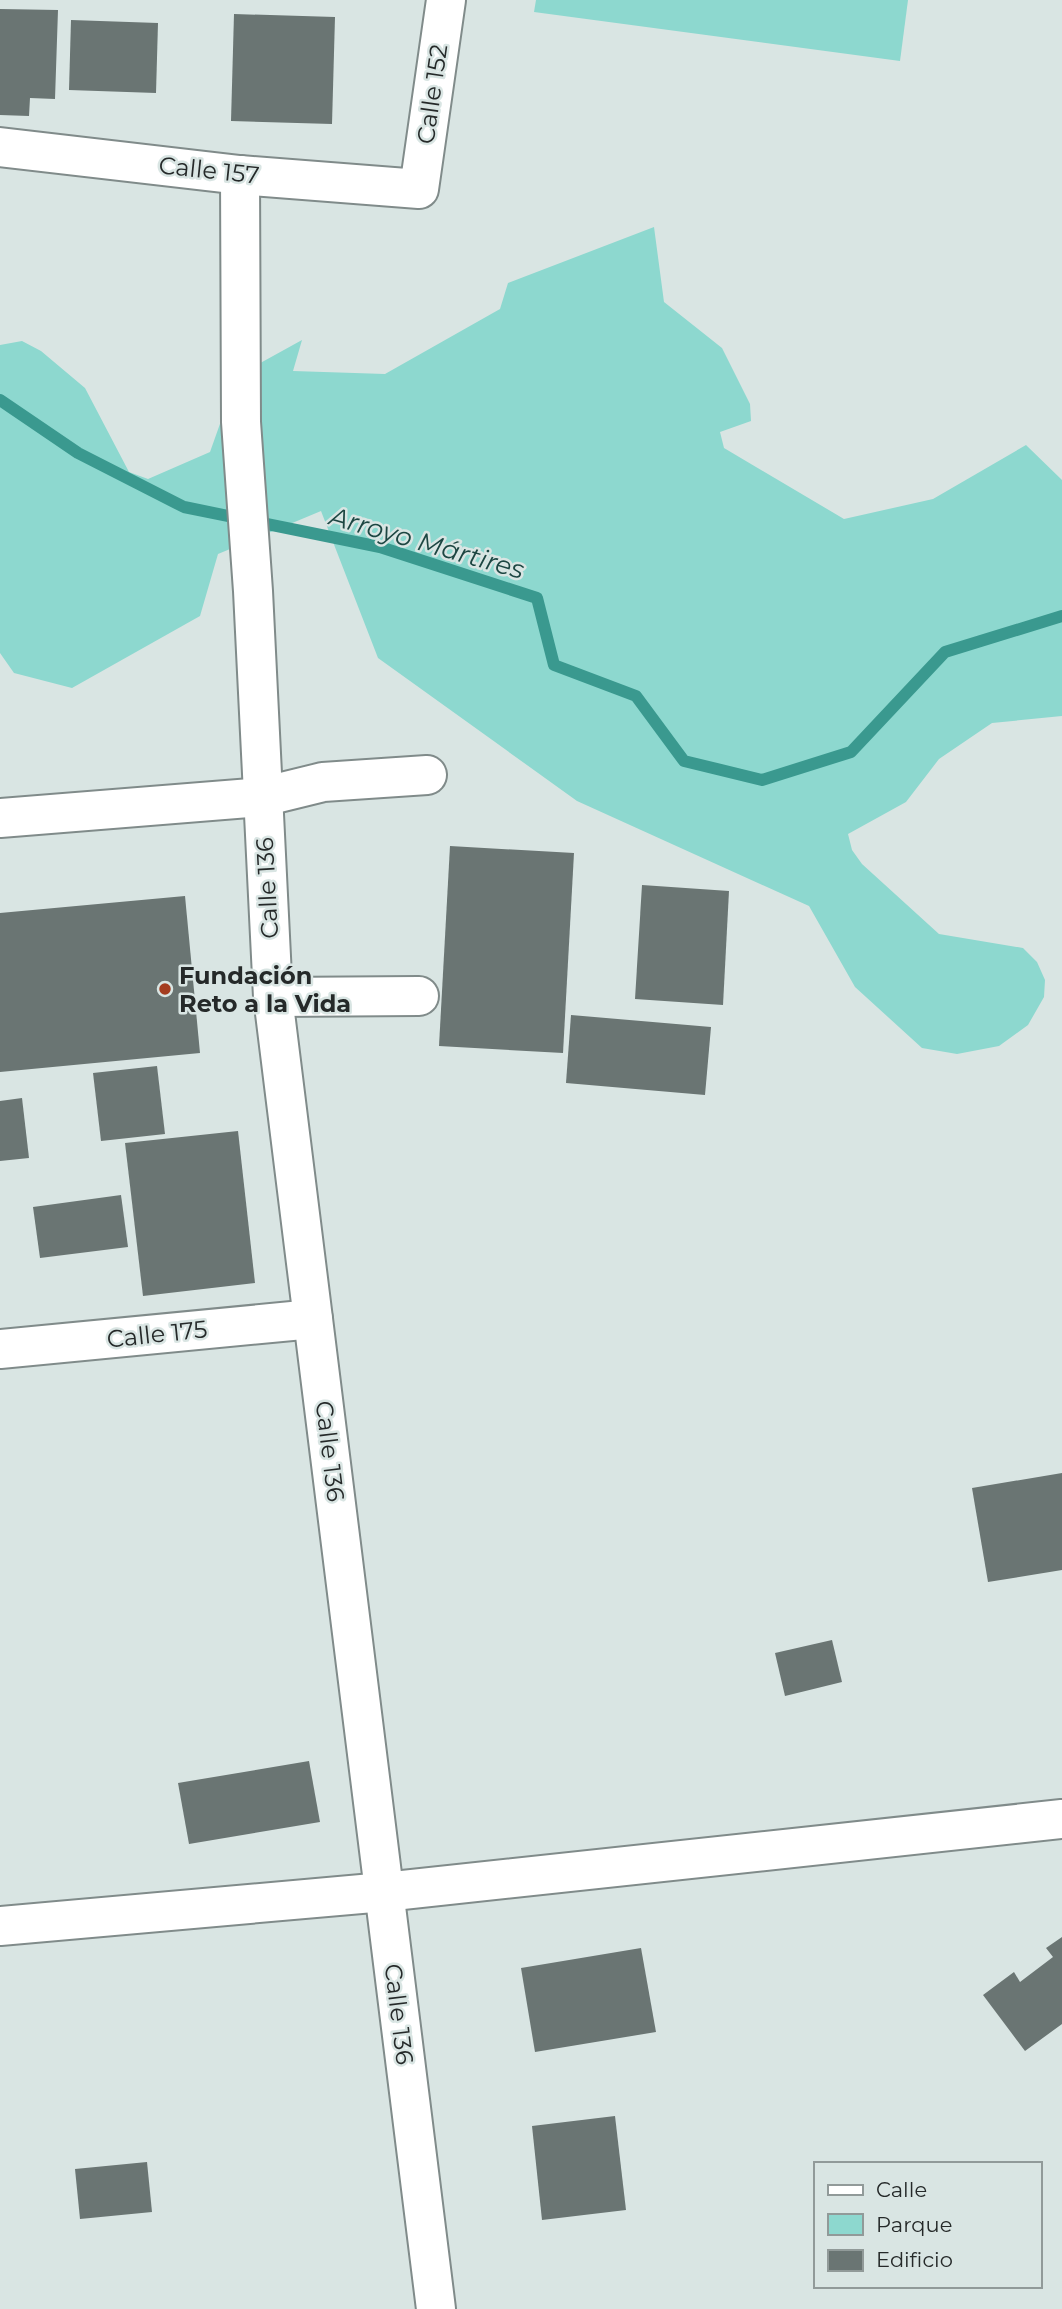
<svg xmlns="http://www.w3.org/2000/svg" width="1062" height="2309" viewBox="0 0 1062 2309" font-family="Montserrat,sans-serif">
<rect width="100%" height="100%" fill="#d9e5e3"/>
<g fill="#8dd8cf">
<polygon points="536,0 908,0 900,61 534,12"/>
<polygon points="654,227 664,302 722,348 750,404 751,421 720,432 724,448 844,519 933,499 1026,445 1062,480 1062,716 992,723 939,759 906,802 848,834 852,850 862,864 939,934 1023,948 1037,962 1045,980 1044,997 1028,1025 999,1046 957,1054 922,1048 855,987 809,906 577,801 378,658 321,511 218,554 200,616 72,688 14,673 0,653 0,345 22,341 41,351 85,388 129,472 148,479 210,452 237,376 302,340 293,371 385,374 500,309 508,283"/>
</g>
<g fill="none" stroke-linecap="round" stroke-linejoin="round">
<polyline stroke="#3a998f" stroke-width="12" points="0,400 78,453 184,507 380,547 537,598 554,665 636,696 684,761 762,780 851,752 945,652 1062,616"/>
</g>
<g fill="#6a7573">
<polygon points="0,9 58,10 55,99 30,98 29,116 0,115"/>
<polygon points="234,14 335,17 332,124 231,121"/>
<polygon points="71,20 158,23 156,93 69,90"/>
<polygon points="450,846 574,853 563,1053 439,1046"/>
<polygon points="642,885 729,891 723,1005 635,999"/>
<polygon points="185,896 200,1053 0,1072 0,913"/>
<polygon points="571,1015 711,1027 705,1095 566,1083"/>
<polygon points="157,1066 165,1134 101,1141 93,1073"/>
<polygon points="22,1098 29,1158 0,1161 0,1101"/>
<polygon points="238,1131 255,1283 143,1296 125,1143"/>
<polygon points="121,1195 128,1247 40,1258 33,1207"/>
<polygon points="1062,1473 1062,1570 988,1582 972,1488"/>
<polygon points="832,1640 842,1682 785,1696 775,1653"/>
<polygon points="309,1761 320,1822 189,1844 178,1783"/>
<polygon points="1062,1937 1062,2024 1025,2051 983,1995 1014,1972 1020,1982 1053,1957 1046,1948"/>
<polygon points="641,1948 656,2032 535,2052 521,1968"/>
<polygon points="615,2116 626,2210 542,2220 532,2126"/>
<polygon points="147,2162 152,2212 80,2219 75,2169"/>
</g>
<g fill="none" stroke-linecap="round" stroke-linejoin="round">
<g stroke="#808b8a" stroke-width="42">
<g id="minor">
<polyline points="0,147 240,175 419,189 446,0"/>
<polyline points="240,175 241,422 253,591 273,997 436,2309"/>
<polyline points="0,818 262,797 323,782 427,775"/>
<polyline points="273,997 419,996"/>
<polyline points="0,1349 313,1319"/>
<polyline points="0,1926 384,1892 1062,1819"/>
</g>
</g>
<use href="#minor" stroke="#fff" stroke-width="38"/>
</g>
<circle fill="#a43c1f" stroke="#d9e5e3" stroke-width="2.5" cx="165" cy="989" r="7"/>
<g text-anchor="middle" dominant-baseline="central" stroke-width="5" stroke-linejoin="round" paint-order="stroke">
<g font-size="24" fill="#252929" stroke="#d9e5e3">
<text transform="translate(432 94) rotate(-82)">Calle 152</text>
<text transform="translate(209 170) rotate(6)">Calle 157</text>
<text transform="translate(267 888) rotate(-93)">Calle 136</text>
<text transform="translate(157 1334) rotate(-6)">Calle 175</text>
<text transform="translate(330 1451) rotate(83)">Calle 136</text>
<text transform="translate(399 2014) rotate(83)">Calle 136</text>
</g>
<g font-size="24" font-weight="bold" fill="#252929" stroke="#d9e5e3" text-anchor="start">
<text x="179" y="975">Fundación<tspan x="179" dy="28">Reto a la Vida</tspan></text>
</g>
<g font-size="26" font-style="italic" fill="#1c4642" stroke="#d9e5e3">
<text transform="translate(427 543) rotate(16)">Arroyo Mártires</text>
</g>
</g>
<rect x="814" y="2162" width="228" height="126" fill="#d9e5e3" stroke="#919a99" stroke-width="2"/>
<rect x="828" y="2185" width="35" height="10" fill="#ffffff" stroke="#919a99" stroke-width="2"/>
<text x="876" y="2197" font-size="21" fill="#252929">Calle</text>
<rect x="828" y="2214" width="35" height="21" fill="#8dd8cf" stroke="#919a99" stroke-width="2"/>
<text x="876" y="2232" font-size="21" fill="#252929">Parque</text>
<rect x="828" y="2250" width="35" height="21" fill="#6a7573" stroke="#919a99" stroke-width="2"/>
<text x="876" y="2267" font-size="21" fill="#252929">Edificio</text>
</svg>
